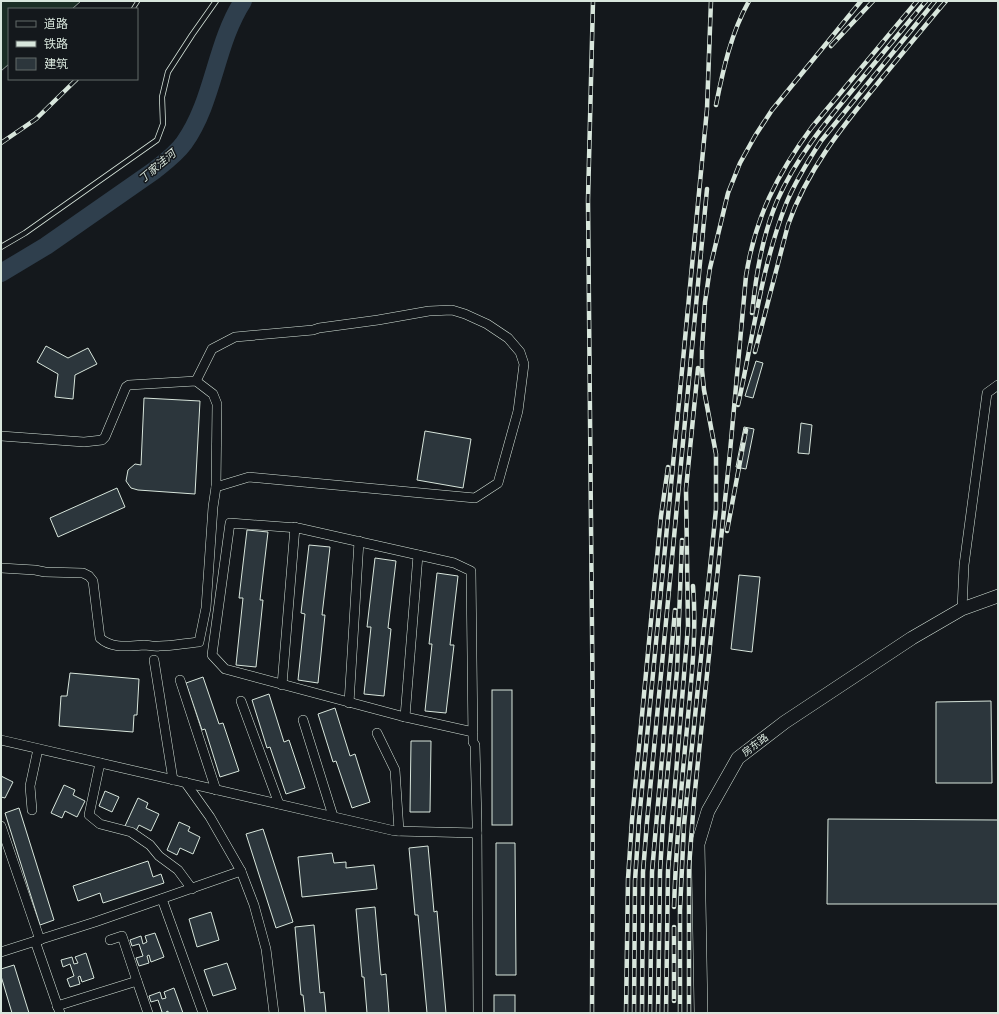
<svg xmlns="http://www.w3.org/2000/svg" width="999" height="1014" viewBox="0 0 999 1014" font-family="'Crimson Pro','Noto Sans SC',serif">
<rect width="100%" height="100%" fill="#14181c"/>
<polygon fill="#1a2d24" stroke="#939e99" points="1,1 81,1 72,9 9,9 9,64 1,71"/>
<g fill="none" stroke-linecap="round" stroke-linejoin="round">
<path stroke="#2f3f4d" stroke-width="18" d="M 1,273 L 46,246 L 155,170 C 165,162 176,154 184,143 C 214,101 215,44 243,1"/>
</g>
<g fill="#2c363c" stroke="#d8e6dc">
<polygon points="46,346 68,358 88,348 97,364 75,375 73,399 55,397 58,374 37,362"/>
<polygon points="756,361 763,363 753,398 745,396"/>
<polygon points="144,398 200,401 195,494 138,490 131,488 126,481 128,470 135,464 141,465"/>
<polygon points="801,423 812,425 809,454 798,453"/>
<polygon points="744,427 754,429 746,469 736,467"/>
<polygon points="425,431 471,439 463,488 417,480"/>
<polygon points="117,488 125,507 58,537 50,518"/>
<polygon points="247,530 268,532 260,600 263,600 256,667 236,665 243,598 239,598"/>
<polygon points="309,545 330,547 322,615 325,615 318,683 298,680 305,614 301,613"/>
<polygon points="375,558 396,561 388,628 391,629 384,696 364,694 371,627 367,627"/>
<polygon points="437,573 458,576 450,645 454,645 446,713 425,711 432,644 429,644"/>
<polygon points="739,575 760,577 752,652 731,649"/>
<polygon points="70,673 139,679 137,715 134,715 133,732 59,726 61,696 67,696"/>
<polygon points="203,677 219,724 223,723 239,771 220,777 205,729 202,730 186,683"/>
<rect x="492" y="690" width="20" height="135"/>
<polygon points="269,694 284,742 289,740 305,788 286,794 270,747 267,748 252,700"/>
<polygon points="991,701 992,783 936,783 936,702"/>
<polygon points="335,708 350,756 355,754 370,802 352,808 336,761 333,762 318,714"/>
<polygon points="411,741 431,741 430,812 410,812"/>
<polygon points="1,776 13,782 5,798 1,797"/>
<polygon points="64,785 75,790 73,795 85,801 77,817 65,811 62,818 51,813"/>
<polygon points="105,791 119,797 112,812 99,806"/>
<polygon points="138,798 148,803 146,808 159,814 151,831 139,825 136,831 125,826"/>
<polygon points="19,808 54,920 40,925 5,813"/>
<polygon points="828,819 998,820 998,904 827,904"/>
<polygon points="179,822 190,827 188,831 200,837 193,854 180,848 177,855 167,850"/>
<polygon points="263,829 293,922 276,928 246,834"/>
<polygon points="496,843 515,843 516,975 496,975"/>
<polygon points="428,846 434,912 437,911 446,1013 427,1013 418,915 415,915 409,848"/>
<polygon points="332,853 334,863 346,862 346,868 374,865 377,889 302,897 298,857"/>
<polygon points="148,861 153,877 161,874 164,883 103,903 100,893 78,901 73,886"/>
<polygon points="375,907 381,975 386,974 389,1013 367,1013 364,977 362,977 356,909"/>
<polygon points="211,912 219,940 197,947 189,919"/>
<polygon points="314,925 320,993 324,992 326,1013 305,1013 303,995 301,995 295,927"/>
<polygon points="155,933 164,957 151,962 149,955 147,956 149,963 139,966 136,958 143,956 139,944 132,946 130,940 141,936 143,944 147,942 145,936"/>
<polygon points="86,953 94,978 82,982 80,976 78,977 80,984 70,987 67,979 74,976 70,964 63,967 61,960 72,957 74,964 78,963 75,957"/>
<polygon points="227,963 236,989 213,996 204,970"/>
<polygon points="14,965 29,1013 12,1013 1,976 1,969"/>
<polygon points="174,988 183,1013 168,1013 168,1011 166,1012 166,1013 159,1013 162,1012 158,1000 151,1002 149,996 160,992 162,999 166,998 164,992"/>
<rect x="494" y="995" width="21" height="18"/>
</g>
<g fill="none" stroke-linecap="round" stroke-linejoin="round">
<g stroke="#d8e6dc" stroke-width="6">
<polyline id="service" points="1,247 25,233 157,140 163,124 162,97 168,72 192,35 216,1"/>
</g>
<g stroke="#d8e6dc" stroke-width="10">
<g id="minor">
<polyline points="196,381 212,349 235,337 313,330 319,328 378,320 429,311 452,310 465,314 487,324 508,338 520,352 524,364 518,411 498,483 475,498 249,477 216,487"/>
<path d="M 1,436 L 84,442 L 102,440 L 105,437 L 126,387 L 129,385 L 196,381 L 213,394 L 217,404 L 216,487 L 213,507 L 206,608 L 199,642 C 186,643 173,646 159,646 C 154,647 149,645 144,645 C 128,646 112,649 100,638 L 93,581 L 89,576 L 83,573 L 45,572 L 35,570 L 1,568"/>
<polyline points="962,609 964,565 987,393 998,385"/>
<polyline points="154,660 173,780"/>
<polyline points="180,680 216,790"/>
<polyline points="282,685 295,527"/>
<polyline points="241,701 279,804"/>
<polyline points="349,703 359,541"/>
<polyline points="405,717 418,555"/>
<polyline points="303,720 333,816"/>
<polyline points="473,732 401,716 225,669 212,655 230,523 298,528 454,563 471,571 473,742 475,745 477,822 478,1013"/>
<polyline points="377,733 395,770 399,831"/>
<polyline points="1,740 395,831 477,833"/>
<polyline points="100,763 89,815 100,824 131,832 150,845 159,856 178,870 192,889"/>
<polyline points="185,782 210,817 241,871 254,905 266,949 274,1013"/>
<polyline points="32,810 30,786 38,749"/>
<polyline points="1,826 40,940"/>
<polyline points="162,899 203,1013"/>
<polyline points="110,940 122,936 137,981"/>
<polyline points="35,941 60,1013"/>
<polyline points="1,952 95,922 241,871"/>
<polyline points="57,1006 137,981 148,1013"/>
</g>
</g>
<g stroke="#d8e6dc" stroke-width="14">
<polyline id="secondary" points="701,1013 698,844 708,811 738,758 785,722 912,638 962,609 998,596"/>
</g>
<use href="#service" stroke="#14181c" stroke-width="4.5"/>
<use href="#minor" stroke="#14181c" stroke-width="9"/>
<use href="#secondary" stroke="#14181c" stroke-width="13"/>
<g stroke="#d8e6dc" stroke-width="4.5">
<g id="rail">
<polyline points="133,9 138,1"/>
<polyline points="831,46 873,1"/>
<path d="M 716,105 C 723,70 731,33 749,1"/>
<polyline points="1,143 36,119 77,79"/>
<path d="M 752,313 C 756,275 762,237 777,201 C 796,158 825,123 854,88 C 878,59 902,30 926,1"/>
<path d="M 755,352 L 788,225 C 807,170 842,127 878,83 C 901,55 923,28 946,1"/>
<path d="M 738,405 C 753,338 761,268 786,204 C 795,182 808,161 821,141 L 935,1"/>
<polyline points="727,531 746,430"/>
<path d="M 674,907 C 676,847 681,788 687,728 C 691,681 697,634 693,586"/>
<polyline points="674,927 674,1001"/>
<polyline points="592,1013 593,738 588,200 593,1"/>
<polyline points="626,1013 628,879 632,820 661,516 668,467"/>
<polyline points="634,1013 635,881 639,820 707,109 711,1"/>
<polyline points="642,1013 643,872 647,822 707,189"/>
<polyline points="650,1013 652,872 675,610"/>
<polyline points="658,1013 660,872 663,821 677,671 682,540"/>
<polyline points="666,1013 668,871 688,626 686,489 698,368"/>
<polyline points="680,1013 680,910 684,825 716,509 716,454 704,390 702,370 702,349 705,302 710,268 728,193 740,163 755,136 772,110 861,1"/>
<path d="M 689,1013 L 689,867 L 694,800 L 730,452 L 746,276 C 755,218 777,174 812,127 L 917,1"/>
</g>
</g>
<use href="#rail" stroke="#14181c" stroke-width="3" stroke-dasharray="9" stroke-linecap="butt"/>
</g>
<g text-anchor="middle" dominant-baseline="central" stroke-width="3" stroke-linejoin="round" paint-order="stroke">
<g font-size="10" fill="#d8e6dc" stroke="#14181c">
<text transform="translate(755 745) rotate(-37)">房东路</text>
</g>
<g font-size="11" font-style="italic" fill="#d8e6dc" stroke="#14181c">
<text transform="translate(157 166) rotate(-40)">丁家洼河</text>
</g>
</g>
<rect width="999" height="1014" fill="none" stroke="#d8e6dc" stroke-width="4"/>
<rect x="8" y="8" width="130" height="72" fill="#14181c" stroke="#626a69"/>
<rect x="16" y="21" width="20" height="6" fill="#14181c" stroke="#626a69"/>
<text x="44" y="28" font-size="12" fill="#d8e6dc">道路</text>
<rect x="16" y="41" width="20" height="6" fill="#d8e6dc" stroke="#626a69"/>
<text x="44" y="48" font-size="12" fill="#d8e6dc">铁路</text>
<rect x="16" y="58" width="20" height="12" fill="#2c363c" stroke="#626a69"/>
<text x="44" y="68" font-size="12" fill="#d8e6dc">建筑</text>
</svg>
